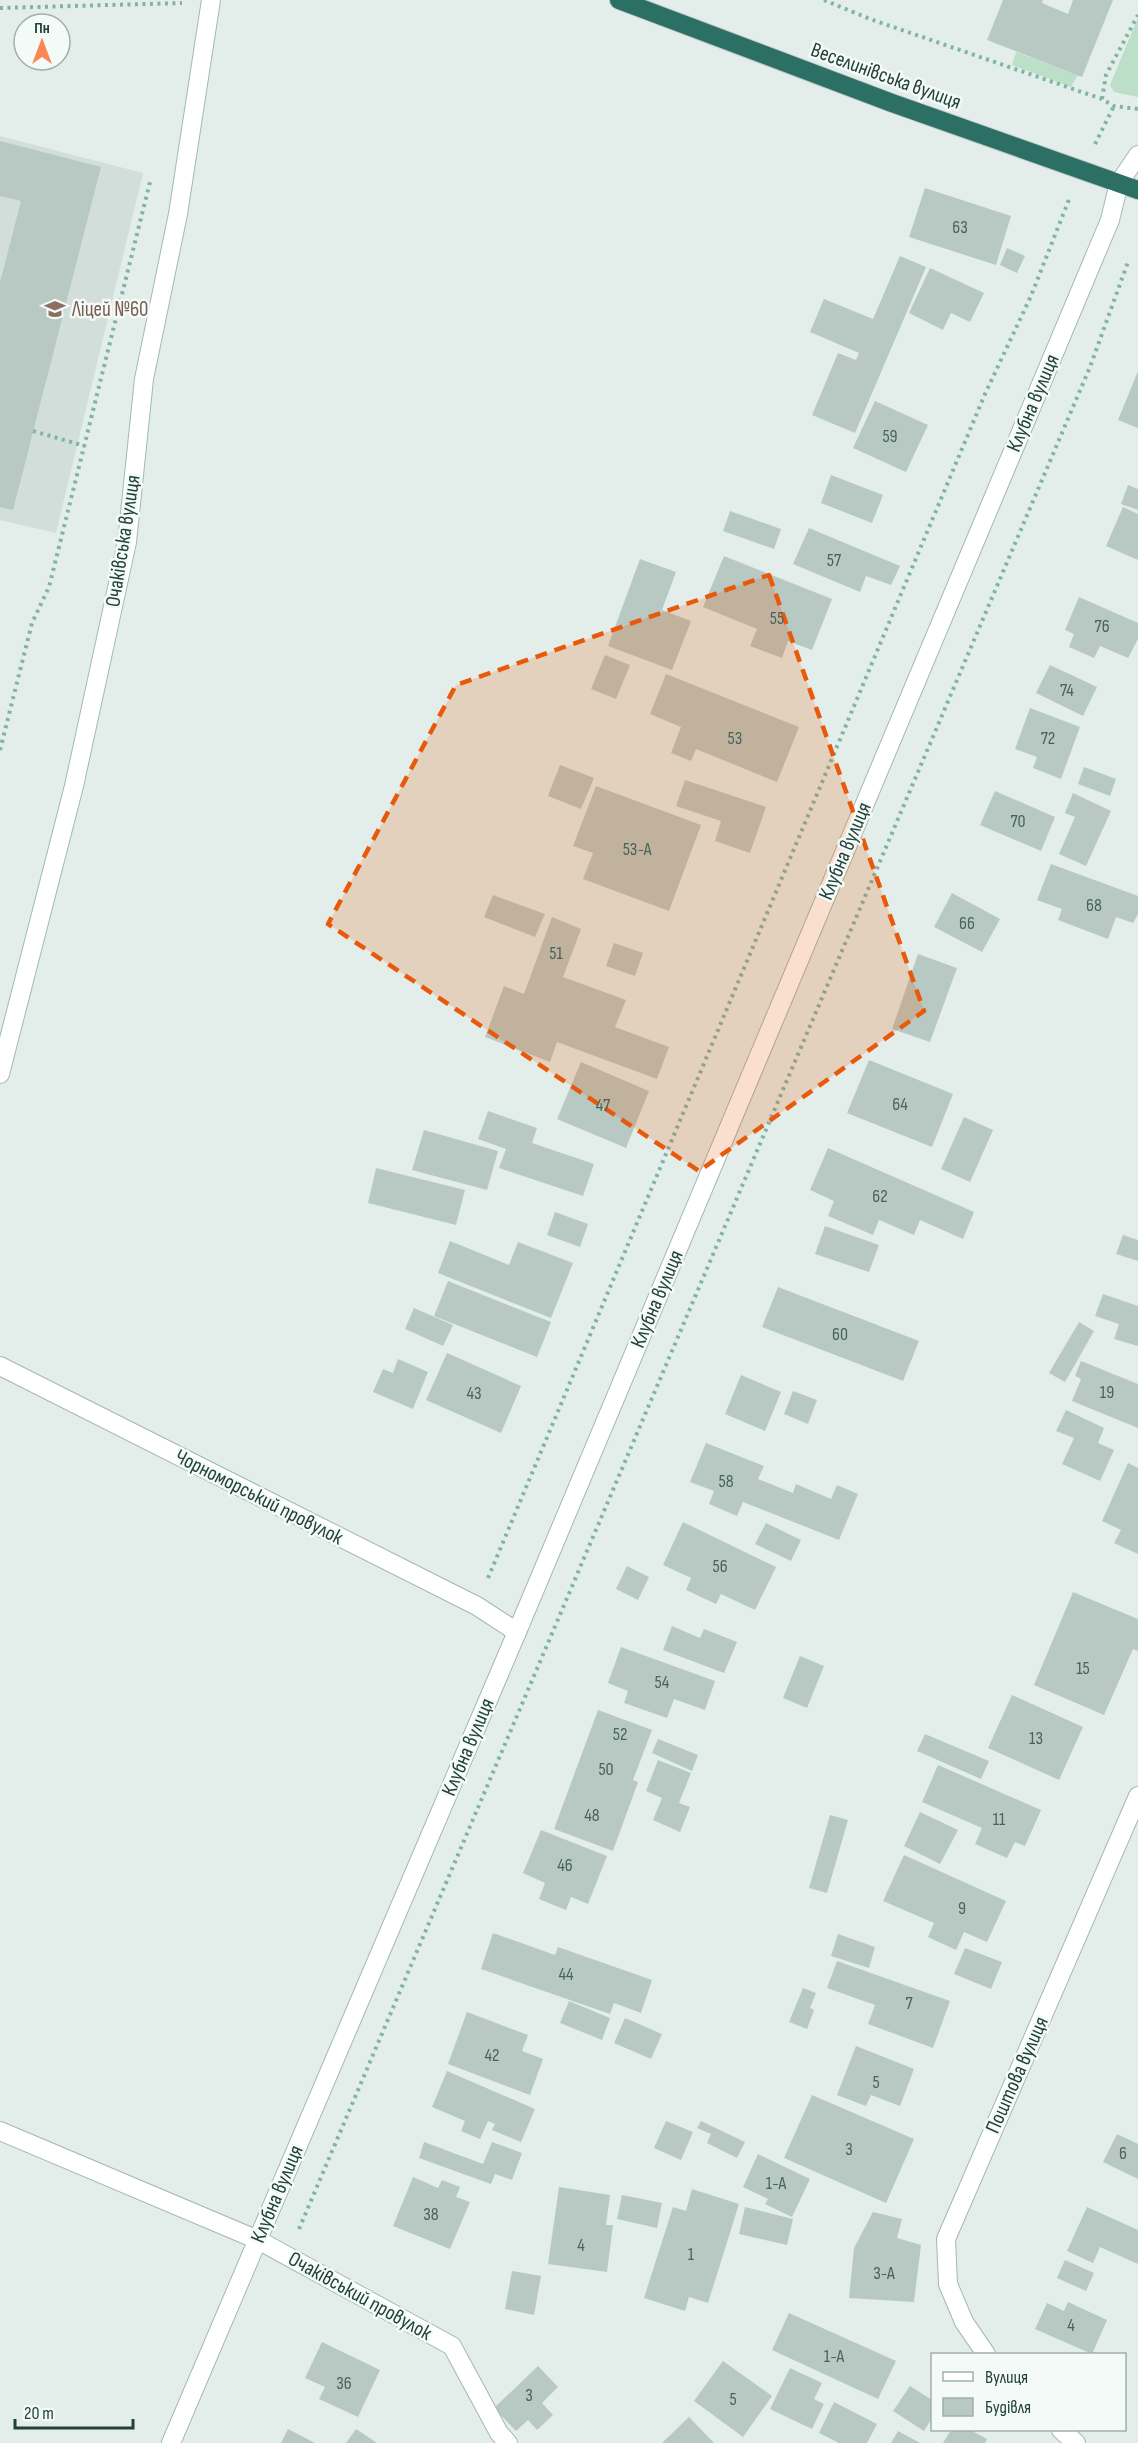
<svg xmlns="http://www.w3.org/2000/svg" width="1138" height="2443" viewBox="0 0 1138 2443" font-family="'Sofia Sans Condensed',sans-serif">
<rect width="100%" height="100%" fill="#e3eeea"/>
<polygon fill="#d1ded9" points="0,136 143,173 56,533 0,520"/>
<g fill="#bbe0c7">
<polygon points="1138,18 1138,97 1114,92 1110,85"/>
<polygon points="1016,52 1078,75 1071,87 1012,65"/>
</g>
<g fill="#b8c9c3">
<polygon points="1003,0 1043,0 1042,3 1068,14 1073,0 1113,0 1082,77 987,40"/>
<polygon points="0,141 101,167 13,510 0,507 0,282 21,201 0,196"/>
<polygon points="925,188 1011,216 996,265 909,237"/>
<polygon points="1007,248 1025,256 1017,273 1000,265"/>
<polygon points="900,256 926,267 855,433 812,415 838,353 856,360 859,353 810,332 824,299 873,319"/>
<polygon points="930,268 984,293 970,322 951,313 943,330 909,313"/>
<polygon points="1138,371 1138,428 1118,420"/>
<polygon points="875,401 928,425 906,472 853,448"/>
<polygon points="831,475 883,495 872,523 821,503"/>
<polygon points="1128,485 1138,489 1138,510 1121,504"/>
<polygon points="1123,507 1138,514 1138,560 1106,546"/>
<polygon points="730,511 781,529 774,549 723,531"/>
<polygon points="809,528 900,566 891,585 866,576 860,592 793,564"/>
<polygon points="724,556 832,599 812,650 788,641 782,658 750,646 757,629 703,607"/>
<polygon points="640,559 676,572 662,610 691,621 672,670 608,646"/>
<polygon points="1079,597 1138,623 1138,639 1128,658 1100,646 1094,658 1069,647 1074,634 1065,630"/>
<polygon points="605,655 630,665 616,699 591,689"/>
<polygon points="1050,665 1097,687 1083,716 1036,693"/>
<polygon points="666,674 799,727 777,782 696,749 691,761 671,753 681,727 650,714"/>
<polygon points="1030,708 1080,727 1061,779 1033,768 1037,757 1015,749"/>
<polygon points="560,765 594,778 581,809 548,796"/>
<polygon points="1084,767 1116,779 1110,796 1078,784"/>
<polygon points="685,780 766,807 750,853 715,841 721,821 676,806"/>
<polygon points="596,786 701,825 669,911 583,879 593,853 573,846"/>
<polygon points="995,791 1055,817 1041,851 980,825"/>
<polygon points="1073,793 1111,811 1086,866 1059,854 1075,817 1065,813"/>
<polygon points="1051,864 1138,896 1138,914 1133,923 1116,917 1108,939 1058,920 1062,909 1037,900"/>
<polygon points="952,893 1000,919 982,952 934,927"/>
<polygon points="493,895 545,914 535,937 484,917"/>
<polygon points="552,917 581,929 563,977 626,1000 615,1027 669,1047 657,1079 557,1042 550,1062 485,1037 504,986 524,994"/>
<polygon points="614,943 643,953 635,976 606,966"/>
<polygon points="918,954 957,968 930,1042 892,1029"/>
<polygon points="869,1060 953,1094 932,1147 847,1113"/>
<polygon points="581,1062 649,1091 626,1148 557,1119"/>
<polygon points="488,1111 537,1128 532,1143 594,1164 583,1196 499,1168 506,1149 478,1139"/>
<polygon points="964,1117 993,1130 970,1182 941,1169"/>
<polygon points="424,1130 498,1151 487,1190 412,1170"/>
<polygon points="828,1148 974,1212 963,1239 920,1220 914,1235 879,1220 873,1235 828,1216 834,1201 810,1190"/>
<polygon points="376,1168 465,1190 456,1225 368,1203"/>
<polygon points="555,1212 588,1224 580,1247 547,1235"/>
<polygon points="825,1226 879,1245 869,1272 815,1254"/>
<polygon points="1123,1235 1138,1240 1138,1261 1116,1254"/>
<polygon points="450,1241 509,1265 518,1242 573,1263 551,1318 438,1273"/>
<polygon points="448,1281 551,1322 537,1357 434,1316"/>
<polygon points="778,1287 919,1341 903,1381 762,1327"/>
<polygon points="1103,1294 1138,1306 1138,1346 1114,1339 1119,1324 1095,1316"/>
<polygon points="414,1308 453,1325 443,1346 405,1329"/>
<polygon points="1079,1322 1094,1331 1065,1382 1049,1373"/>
<polygon points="447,1353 521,1386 501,1433 426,1400"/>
<polygon points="398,1359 428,1372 413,1409 373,1392 383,1369 393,1373"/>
<polygon points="1081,1361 1138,1384 1138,1428 1072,1401 1081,1379 1075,1376"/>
<polygon points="741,1375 781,1392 765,1431 725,1414"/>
<polygon points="793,1391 817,1400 808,1424 784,1414"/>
<polygon points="1066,1410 1104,1428 1098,1443 1114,1450 1100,1481 1062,1464 1074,1438 1056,1431"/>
<polygon points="706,1443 764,1466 758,1479 793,1493 796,1484 831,1499 837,1485 858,1494 839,1540 743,1502 737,1516 709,1504 714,1491 690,1482"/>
<polygon points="1128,1463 1138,1468 1138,1554 1114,1543 1121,1530 1102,1521"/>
<polygon points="683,1522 776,1567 755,1610 721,1594 716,1604 686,1590 691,1578 663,1565"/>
<polygon points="766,1523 801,1540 791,1561 755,1544"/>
<polygon points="627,1566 649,1577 638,1600 616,1589"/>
<polygon points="1073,1592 1138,1619 1138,1651 1133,1649 1104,1715 1034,1685"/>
<polygon points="672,1626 700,1638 704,1629 737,1642 724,1673 663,1650"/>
<polygon points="621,1647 715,1681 705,1710 674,1699 667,1718 624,1703 628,1691 608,1683"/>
<polygon points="800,1656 824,1666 807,1708 783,1698"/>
<polygon points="1012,1695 1083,1727 1059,1780 988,1748"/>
<polygon points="598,1710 652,1730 633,1780 638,1782 613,1851 554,1829"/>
<polygon points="925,1734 989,1761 981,1779 917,1751"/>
<polygon points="658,1739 698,1755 692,1771 652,1753"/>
<polygon points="658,1760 691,1773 679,1803 690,1807 680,1832 653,1820 662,1798 646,1791"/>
<polygon points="938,1765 1041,1810 1025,1846 1015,1842 1007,1858 975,1844 982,1828 922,1802"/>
<polygon points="920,1812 958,1830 940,1864 904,1846"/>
<polygon points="830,1815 848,1820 827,1893 809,1888"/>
<polygon points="541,1830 607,1856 588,1904 571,1897 566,1910 539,1899 545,1883 523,1873"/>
<polygon points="904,1855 1006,1901 987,1942 964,1932 956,1950 928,1937 934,1923 883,1901"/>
<polygon points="493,1933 555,1955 558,1947 652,1980 641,2013 614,2003 610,2014 481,1969"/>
<polygon points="838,1934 875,1947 869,1968 831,1956"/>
<polygon points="965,1948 1002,1962 991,1989 954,1974"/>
<polygon points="837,1961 950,2001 933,2048 868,2024 875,2005 827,1988"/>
<polygon points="803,1988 816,1993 810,2008 814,2010 807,2029 789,2022"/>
<polygon points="569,2001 610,2018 602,2040 560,2023"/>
<polygon points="467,2012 528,2035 522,2051 543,2059 530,2095 448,2064"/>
<polygon points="625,2018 662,2034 651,2059 614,2043"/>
<polygon points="856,2046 914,2069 900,2106 871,2095 866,2106 837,2095"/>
<polygon points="447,2071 535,2109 521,2142 492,2130 495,2124 488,2121 480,2139 461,2131 465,2121 432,2107"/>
<polygon points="812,2095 914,2139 886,2203 784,2158"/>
<polygon points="666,2121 693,2132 681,2160 654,2148"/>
<polygon points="701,2121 745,2142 737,2158 707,2143 711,2134 697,2128"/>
<polygon points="1117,2134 1138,2144 1138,2179 1103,2162"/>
<polygon points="424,2142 483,2164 492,2142 522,2153 512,2180 495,2174 491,2184 419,2158"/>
<polygon points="758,2154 810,2179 792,2217 765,2204 768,2199 743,2187"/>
<polygon points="413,2177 438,2188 442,2180 460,2187 456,2197 470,2202 450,2249 393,2226"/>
<polygon points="559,2187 610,2195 606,2225 613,2225 607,2272 548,2264"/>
<polygon points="692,2189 739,2204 708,2303 689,2297 685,2311 644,2298 673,2207 686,2211"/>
<polygon points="622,2195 662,2203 657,2228 617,2219"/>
<polygon points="745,2207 793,2219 787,2245 739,2234"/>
<polygon points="1087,2207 1138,2230 1138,2264 1100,2247 1093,2263 1067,2251"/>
<polygon points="873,2212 902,2219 897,2238 921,2245 914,2302 849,2298 854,2248"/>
<polygon points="1065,2260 1094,2273 1086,2291 1057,2278"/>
<polygon points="512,2271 541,2276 534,2315 505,2309"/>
<polygon points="1068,2302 1107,2320 1092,2354 1035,2329 1047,2303 1064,2311"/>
<polygon points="789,2313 896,2361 878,2399 772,2350"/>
<polygon points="322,2342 380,2370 358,2417 319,2399 325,2387 305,2378"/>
<polygon points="723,2361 772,2396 743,2437 694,2401"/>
<polygon points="538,2366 558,2387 542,2403 553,2415 537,2430 528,2420 516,2431 494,2408"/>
<polygon points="790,2368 822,2383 814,2399 824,2404 812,2429 770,2409"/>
<polygon points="910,2386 932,2400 932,2418 924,2431 893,2411"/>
<polygon points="834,2402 877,2424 867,2443 839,2443 819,2433"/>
<polygon points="689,2417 714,2443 662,2443"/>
<polygon points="288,2429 315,2443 281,2443"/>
<polygon points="356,2429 377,2443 346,2443"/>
<polygon points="951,2430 970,2430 987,2439 985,2443 943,2443"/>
<polygon points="898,2431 920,2443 891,2443"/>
</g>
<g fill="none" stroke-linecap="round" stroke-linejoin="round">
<g stroke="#a5b7b2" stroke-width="20">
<g id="street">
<polyline points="0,1366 477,1606 517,1632"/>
<polyline points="0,2131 258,2240 452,2346 499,2433 508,2443"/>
<polyline points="986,2354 964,2322 948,2284 946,2239 1138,1796"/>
<polyline points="1061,2430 1076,2443"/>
<polyline points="171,2443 517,1632 1110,220 1119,183 1138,155"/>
</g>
</g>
<g stroke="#a0bab3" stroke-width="20">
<polyline id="secondary" points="0,1074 74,786 127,542 144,379 178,214 211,0"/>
</g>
<g stroke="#c1cac8" stroke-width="20">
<polyline id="highway" points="619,0 892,103 1138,190"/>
</g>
<g stroke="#81b3a7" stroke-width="4" stroke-dasharray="3 4.5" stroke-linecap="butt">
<polyline points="824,0 870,19 1102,99 1114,106 1138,109"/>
<polyline points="0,8 182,3"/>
<polyline points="1102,99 1106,75 1138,15"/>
<polyline points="1095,144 1114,106"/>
<polyline points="33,431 85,446"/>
<polyline points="0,750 32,623 49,587 151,178"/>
<polyline points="488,1578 985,394 1031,296 1070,197"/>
<polyline points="299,2229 1090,367 1128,262"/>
</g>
<use href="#street" stroke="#fff" stroke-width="18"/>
<use href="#secondary" stroke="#fff" stroke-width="18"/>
<use href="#highway" stroke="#2b6f65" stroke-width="18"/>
</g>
<path fill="#e8590c" fill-opacity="0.2" stroke="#e8590c" stroke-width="4.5" stroke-dasharray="12 8" stroke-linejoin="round" d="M 769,575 L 924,1011 L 699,1171 L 328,924 L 456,685 Z"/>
<defs>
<g id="school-bare" transform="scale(1.62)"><path d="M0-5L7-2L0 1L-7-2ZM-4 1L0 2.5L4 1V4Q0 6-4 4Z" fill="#8d6e63" stroke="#f4faf7" stroke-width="2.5" paint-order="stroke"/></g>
</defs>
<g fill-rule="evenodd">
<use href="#school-bare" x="55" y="309"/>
</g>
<g text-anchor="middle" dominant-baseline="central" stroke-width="5" stroke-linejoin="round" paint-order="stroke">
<g font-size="18" fill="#47635c">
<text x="960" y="227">63</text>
<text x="890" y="436">59</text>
<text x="834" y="560">57</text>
<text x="777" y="618">55</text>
<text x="1102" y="626">76</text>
<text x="1067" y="690">74</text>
<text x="735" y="738">53</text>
<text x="1048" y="738">72</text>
<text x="1018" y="821">70</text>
<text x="637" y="849">53-А</text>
<text x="1094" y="905">68</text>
<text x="967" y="923">66</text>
<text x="556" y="953">51</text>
<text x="900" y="1104">64</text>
<text x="603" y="1105">47</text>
<text x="880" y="1196">62</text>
<text x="840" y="1334">60</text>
<text x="1107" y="1392">19</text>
<text x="474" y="1393">43</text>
<text x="726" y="1481">58</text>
<text x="720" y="1566">56</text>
<text x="1083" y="1668">15</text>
<text x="662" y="1682">54</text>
<text x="620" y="1734">52</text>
<text x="1036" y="1738">13</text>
<text x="606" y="1769">50</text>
<text x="592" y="1815">48</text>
<text x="999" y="1819">11</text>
<text x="565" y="1865">46</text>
<text x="962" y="1908">9</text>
<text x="566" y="1974">44</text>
<text x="909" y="2003">7</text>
<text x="492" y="2055">42</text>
<text x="876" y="2082">5</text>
<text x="849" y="2149">3</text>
<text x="1123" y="2153">6</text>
<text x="776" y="2183">1-А</text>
<text x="431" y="2214">38</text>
<text x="581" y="2245">4</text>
<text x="691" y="2254">1</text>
<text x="884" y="2273">3-А</text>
<text x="1071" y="2325">4</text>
<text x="834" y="2356">1-А</text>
<text x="344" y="2383">36</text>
<text x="529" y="2395">3</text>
<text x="733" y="2399">5</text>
</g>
<g font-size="21" fill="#21413a" stroke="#f4faf7">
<text transform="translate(886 76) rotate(20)">Веселинівська вулиця</text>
<text transform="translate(1033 403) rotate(-67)">Клубна вулиця</text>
<text transform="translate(123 541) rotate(-81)">Очаківська вулиця</text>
<text transform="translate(845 851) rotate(-67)">Клубна вулиця</text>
<text transform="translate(657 1299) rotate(-67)">Клубна вулиця</text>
<text transform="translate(259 1497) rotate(27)">Чорноморський провулок</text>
<text transform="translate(468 1747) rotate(-67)">Клубна вулиця</text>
<text transform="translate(1017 2075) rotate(-66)">Поштова вулиця</text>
<text transform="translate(277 2194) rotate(-67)">Клубна вулиця</text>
<text transform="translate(360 2296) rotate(29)">Очаківський провулок</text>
</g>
<g font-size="21" fill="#785e54" stroke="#f4faf7" text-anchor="start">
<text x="72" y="309">Ліцей №60</text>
</g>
</g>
<rect x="931" y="2353" width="195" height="78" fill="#f4faf7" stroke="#a0b0ab" stroke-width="1.5"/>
<rect x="943" y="2372" width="30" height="9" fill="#ffffff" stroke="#a0b0ab" stroke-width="1.5"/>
<text x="985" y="2383" font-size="18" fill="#21413a">Вулиця</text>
<rect x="943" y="2398" width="30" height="18" fill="#b8c9c3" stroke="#a0b0ab" stroke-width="1.5"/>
<text x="985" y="2413" font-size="18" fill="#21413a">Будівля</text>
<g transform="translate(42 42)"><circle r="28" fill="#f4faf7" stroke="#a0b0ab" stroke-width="1.5"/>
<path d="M0-4.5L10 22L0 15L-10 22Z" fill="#fb8754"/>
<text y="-9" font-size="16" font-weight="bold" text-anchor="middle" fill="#21413a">Пн</text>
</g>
<path d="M15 2419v9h118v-9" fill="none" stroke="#21413a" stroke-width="3"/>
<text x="24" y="2419" font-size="18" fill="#21413a" stroke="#f4faf7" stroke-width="4.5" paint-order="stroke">20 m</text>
</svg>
